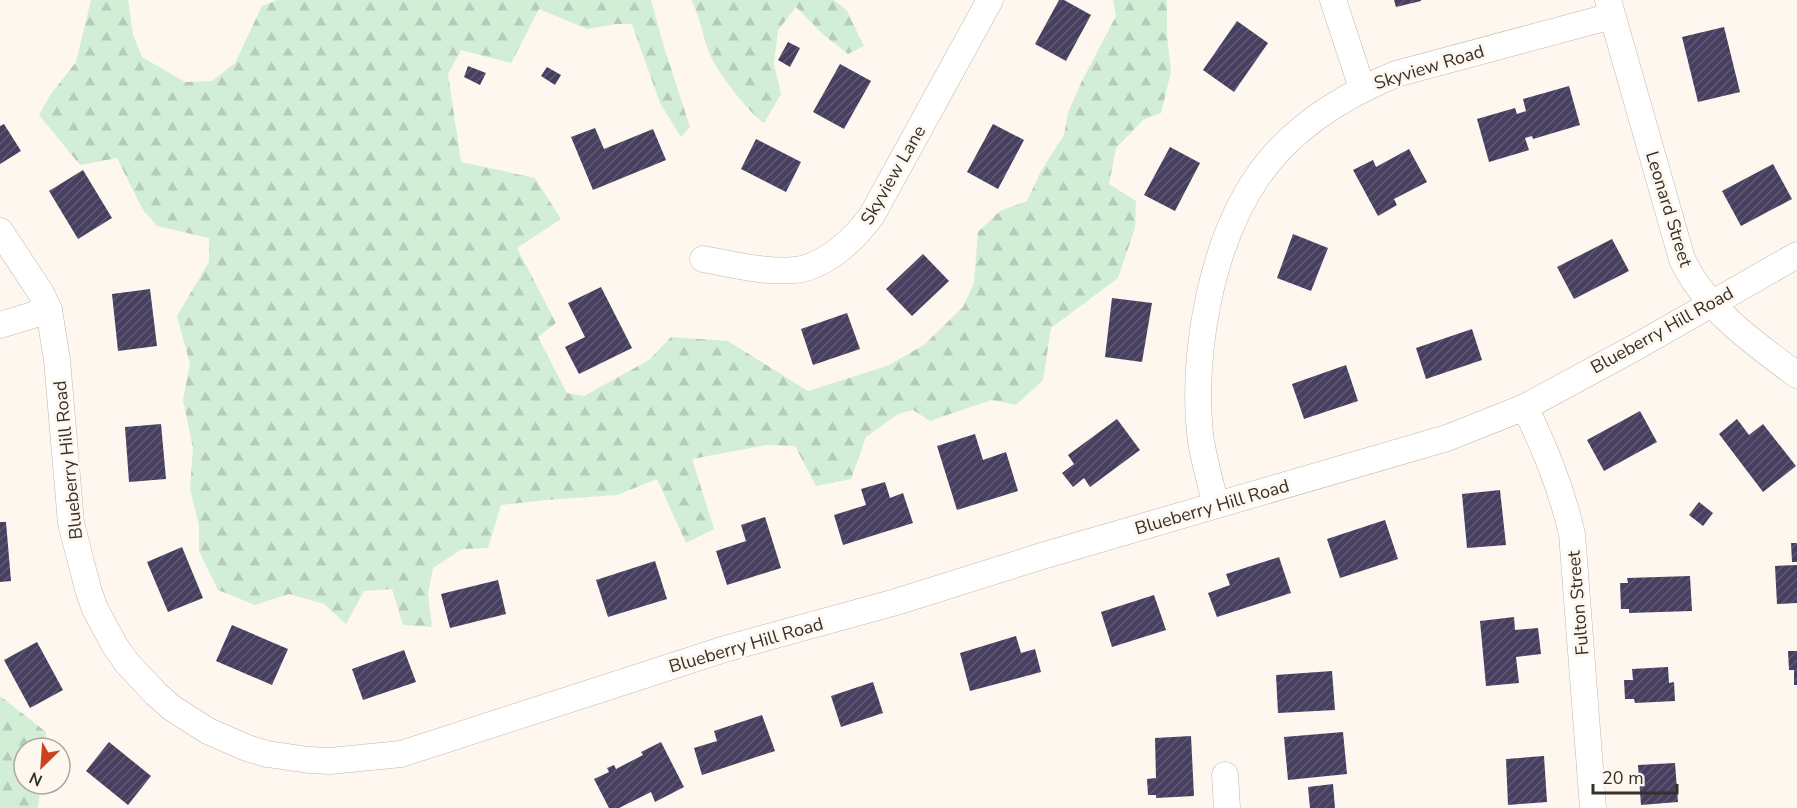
<svg xmlns="http://www.w3.org/2000/svg" width="1797" height="808" viewBox="0 0 1797 808" font-family="'Nunito Sans',sans-serif">
<defs>
<pattern id="forest-firs" width="22" height="20" patternUnits="userSpaceOnUse" patternTransform="scale(1.5)"><rect width="22" height="20" fill="#d2eed7"/><path d="M5 1l3.5 6h-7zM16 11l3.5 6h-7z" fill="#b5ccb9"/></pattern>
<pattern id="building-hatch" width="6" height="6" patternUnits="userSpaceOnUse" patternTransform="scale(1.5)"><rect width="6" height="6" fill="#463f5f"/><path d="M-1 1l2-2M0 6l6-6M5 7l2-2" fill="none" stroke="#5f5972"/></pattern>
</defs>
<rect width="100%" height="100%" fill="#fdf7ef"/>
<g fill="url(#forest-firs)">
<polygon points="91,0 128,0 133,35 142,57 185,82 212,81 235,63 262,6 277,0 651,0 664,47 690,127 681,137 660,103 632,24 616,24 587,29 539,9 511,63 461,50 448,74 461,162 535,178 561,219 517,248 556,323 538,337 567,393 584,396 649,360 671,337 728,341 808,391 887,366 924,345 963,307 974,283 978,232 1000,211 1027,201 1041,171 1064,135 1068,113 1081,83 1116,16 1113,0 1167,0 1167,35 1171,72 1161,113 1143,120 1116,148 1109,184 1136,201 1135,228 1118,278 1051,328 1043,380 1016,405 991,400 930,421 913,410 898,414 866,437 851,479 816,486 795,446 766,445 692,459 714,529 686,543 657,479 617,495 546,500 501,505 488,548 462,549 433,568 428,594 432,627 403,625 392,589 364,591 346,624 324,604 289,594 255,605 218,590 199,551 199,525 190,489 193,448 183,400 190,364 177,316 209,262 209,238 157,226 143,210 117,158 80,165 39,115 51,94 76,62"/>
<path d="M 691,0 L 834,0 L 847,11 L 864,46 L 848,54 L 825,36 L 796,7 L 778,30 L 774,64 L 781,94 L 764,123 C 749,113 719,74 711,57 C 703,39 701,18 691,0 Z"/>
<polygon points="0,696 46,732 45,748 24,748 24,784 41,784 38,808 0,808"/>
</g>
<g fill="url(#building-hatch)">
<polygon points="1059,0 1064,0 1091,15 1066,61 1035,44"/>
<polygon points="1394,0 1421,0 1421,1 1396,7"/>
<polygon points="1237,21 1268,43 1234,92 1203,70"/>
<polygon points="1724,27 1740,92 1698,102 1682,37"/>
<polygon points="788,42 800,48 790,67 778,60"/>
<polygon points="840,64 871,81 844,129 813,112"/>
<polygon points="468,66 486,73 480,85 464,77"/>
<polygon points="547,67 561,75 555,85 541,76"/>
<polygon points="1569,86 1580,125 1533,139 1532,136 1525,138 1529,150 1489,162 1477,119 1515,108 1517,114 1526,111 1523,99"/>
<polygon points="4,124 21,151 0,164 0,126"/>
<polygon points="993,124 1024,140 998,189 967,172"/>
<polygon points="595,128 604,149 653,129 666,160 593,190 571,137"/>
<polygon points="756,139 801,162 786,192 741,169"/>
<polygon points="1170,147 1200,163 1175,211 1144,195"/>
<polygon points="1409,149 1427,182 1394,199 1397,205 1378,216 1353,170 1373,160 1376,167"/>
<polygon points="1773,164 1792,199 1741,226 1722,191"/>
<polygon points="83,170 112,218 78,239 49,191"/>
<polygon points="1293,234 1328,248 1311,291 1277,278"/>
<polygon points="1612,239 1629,271 1574,299 1557,267"/>
<polygon points="923,254 949,281 912,316 886,289"/>
<polygon points="601,287 632,348 579,374 565,347 585,337 568,303"/>
<polygon points="150,289 157,346 118,351 112,294"/>
<polygon points="1112,298 1152,303 1142,362 1105,357"/>
<polygon points="847,313 860,349 813,365 801,329"/>
<polygon points="1472,329 1482,360 1426,379 1416,348"/>
<polygon points="1346,365 1358,401 1304,419 1292,384"/>
<polygon points="1640,411 1657,442 1604,471 1587,440"/>
<polygon points="1117,419 1140,450 1090,487 1084,478 1073,487 1062,473 1074,464 1068,455"/>
<polygon points="1737,419 1749,435 1763,424 1796,466 1763,492 1719,434"/>
<polygon points="161,424 166,479 129,482 125,427"/>
<polygon points="975,434 983,460 1006,452 1018,491 957,510 937,446"/>
<polygon points="885,482 890,498 903,493 913,523 843,545 834,515 866,505 861,489"/>
<polygon points="1500,490 1506,545 1467,548 1462,494"/>
<polygon points="1699,502 1713,513 1703,526 1689,515"/>
<polygon points="765,517 781,568 727,585 716,551 746,541 741,525"/>
<polygon points="1385,520 1398,559 1340,578 1327,539"/>
<polygon points="0,522 6,522 11,581 0,582"/>
<polygon points="1791,543 1797,543 1797,562 1792,562"/>
<polygon points="182,547 203,598 168,612 147,562"/>
<polygon points="1279,557 1291,593 1217,617 1208,593 1230,585 1226,574"/>
<polygon points="655,561 667,599 608,617 596,580"/>
<polygon points="1797,565 1797,603 1777,604 1775,566"/>
<polygon points="1690,576 1692,611 1629,613 1629,609 1621,609 1620,583 1628,583 1627,578"/>
<polygon points="498,580 506,614 450,628 441,594"/>
<polygon points="1154,595 1166,630 1112,647 1101,612"/>
<polygon points="1514,617 1515,630 1538,628 1541,654 1516,657 1519,683 1486,686 1480,621"/>
<polygon points="232,625 288,649 272,685 216,661"/>
<polygon points="1016,636 1021,653 1035,649 1041,672 970,691 960,653"/>
<polygon points="37,642 63,690 30,708 4,660"/>
<polygon points="404,650 416,682 363,700 352,669"/>
<polygon points="1788,651 1797,651 1797,685 1794,685 1794,670 1789,670"/>
<polygon points="1668,667 1669,683 1674,682 1675,701 1635,703 1634,699 1625,699 1624,680 1633,680 1632,669"/>
<polygon points="1332,671 1335,710 1278,713 1276,675"/>
<polygon points="873,682 883,713 841,727 831,696"/>
<polygon points="762,715 775,751 702,775 694,748 717,741 714,731"/>
<polygon points="1343,732 1347,774 1288,780 1284,737"/>
<polygon points="1191,736 1194,796 1156,798 1156,795 1148,795 1147,779 1156,778 1155,738"/>
<polygon points="109,742 151,776 128,805 86,771"/>
<polygon points="661,742 684,787 655,802 651,792 619,808 609,808 594,779 609,772 607,768 614,765 616,769 643,755 641,752"/>
<polygon points="1544,756 1547,802 1508,805 1506,759"/>
<polygon points="1675,763 1678,802 1641,805 1638,765"/>
<polygon points="1333,784 1335,808 1310,808 1308,787"/>
</g>
<g fill="none" stroke-linecap="round" stroke-linejoin="round">
<g stroke="#c5b6a5" stroke-width="27">
<g id="street">
<polyline points="1333,0 1362,88"/>
<path d="M 1608,0 L 1682,259 C 1705,309 1754,343 1797,375"/>
<polyline points="0,231 41,293 49,310 57,360 71,523 88,589 95,609 115,646 127,663 156,694 172,708 208,731 247,748 267,754 309,760 330,761 401,754 725,649 896,602 1042,556 1447,438 1525,407 1636,347 1797,255"/>
<path d="M 703,259 C 732,264 765,273 795,270 C 825,267 855,239 872,215 L 990,0"/>
<polyline points="0,325 49,310"/>
<path d="M 1525,407 C 1545,449 1561,487 1572,534 L 1593,808"/>
<path d="M 1216,505 C 1210,481 1203,458 1200,434 C 1192,352 1211,244 1258,176 C 1291,128 1343,96 1396,74 L 1612,16"/>
<polyline points="1225,775 1227,808"/>
</g>
</g>
<use href="#street" stroke="#fff" stroke-width="26"/>
</g>
<g text-anchor="middle" dominant-baseline="central" stroke-width="6" stroke-linejoin="round" paint-order="stroke">
<g font-size="18" fill="#363029" stroke="#fdf7ef">
<text transform="translate(1429 67) rotate(-17)">Skyview Road</text>
<text transform="translate(893 175) rotate(-60)">Skyview Lane</text>
<text transform="translate(1669 209) rotate(73)">Leonard Street</text>
<text transform="translate(1662 330) rotate(-29)">Blueberry Hill Road</text>
<text transform="translate(68 460) rotate(-96)">Blueberry Hill Road</text>
<text transform="translate(1212 507) rotate(-16)">Blueberry Hill Road</text>
<text transform="translate(1578 603) rotate(-95)">Fulton Street</text>
<text transform="translate(746 645) rotate(-16)">Blueberry Hill Road</text>
</g>
</g>
<g transform="translate(42 766) rotate(205)"><circle r="28" fill="#fdf7ef" stroke="#ada7a0" stroke-width="1.5"/>
<path d="M0-4.5L10 22L0 15L-10 22Z" fill="#cc421f"/>
<text y="-9" font-size="16" font-weight="bold" text-anchor="middle" fill="#363029">N</text>
</g>
<path d="M1593 784v9h84v-9" fill="none" stroke="#363029" stroke-width="3"/>
<text x="1602" y="784" font-size="18" fill="#363029" stroke="#fdf7ef" stroke-width="4.5" paint-order="stroke">20 m</text>
</svg>
